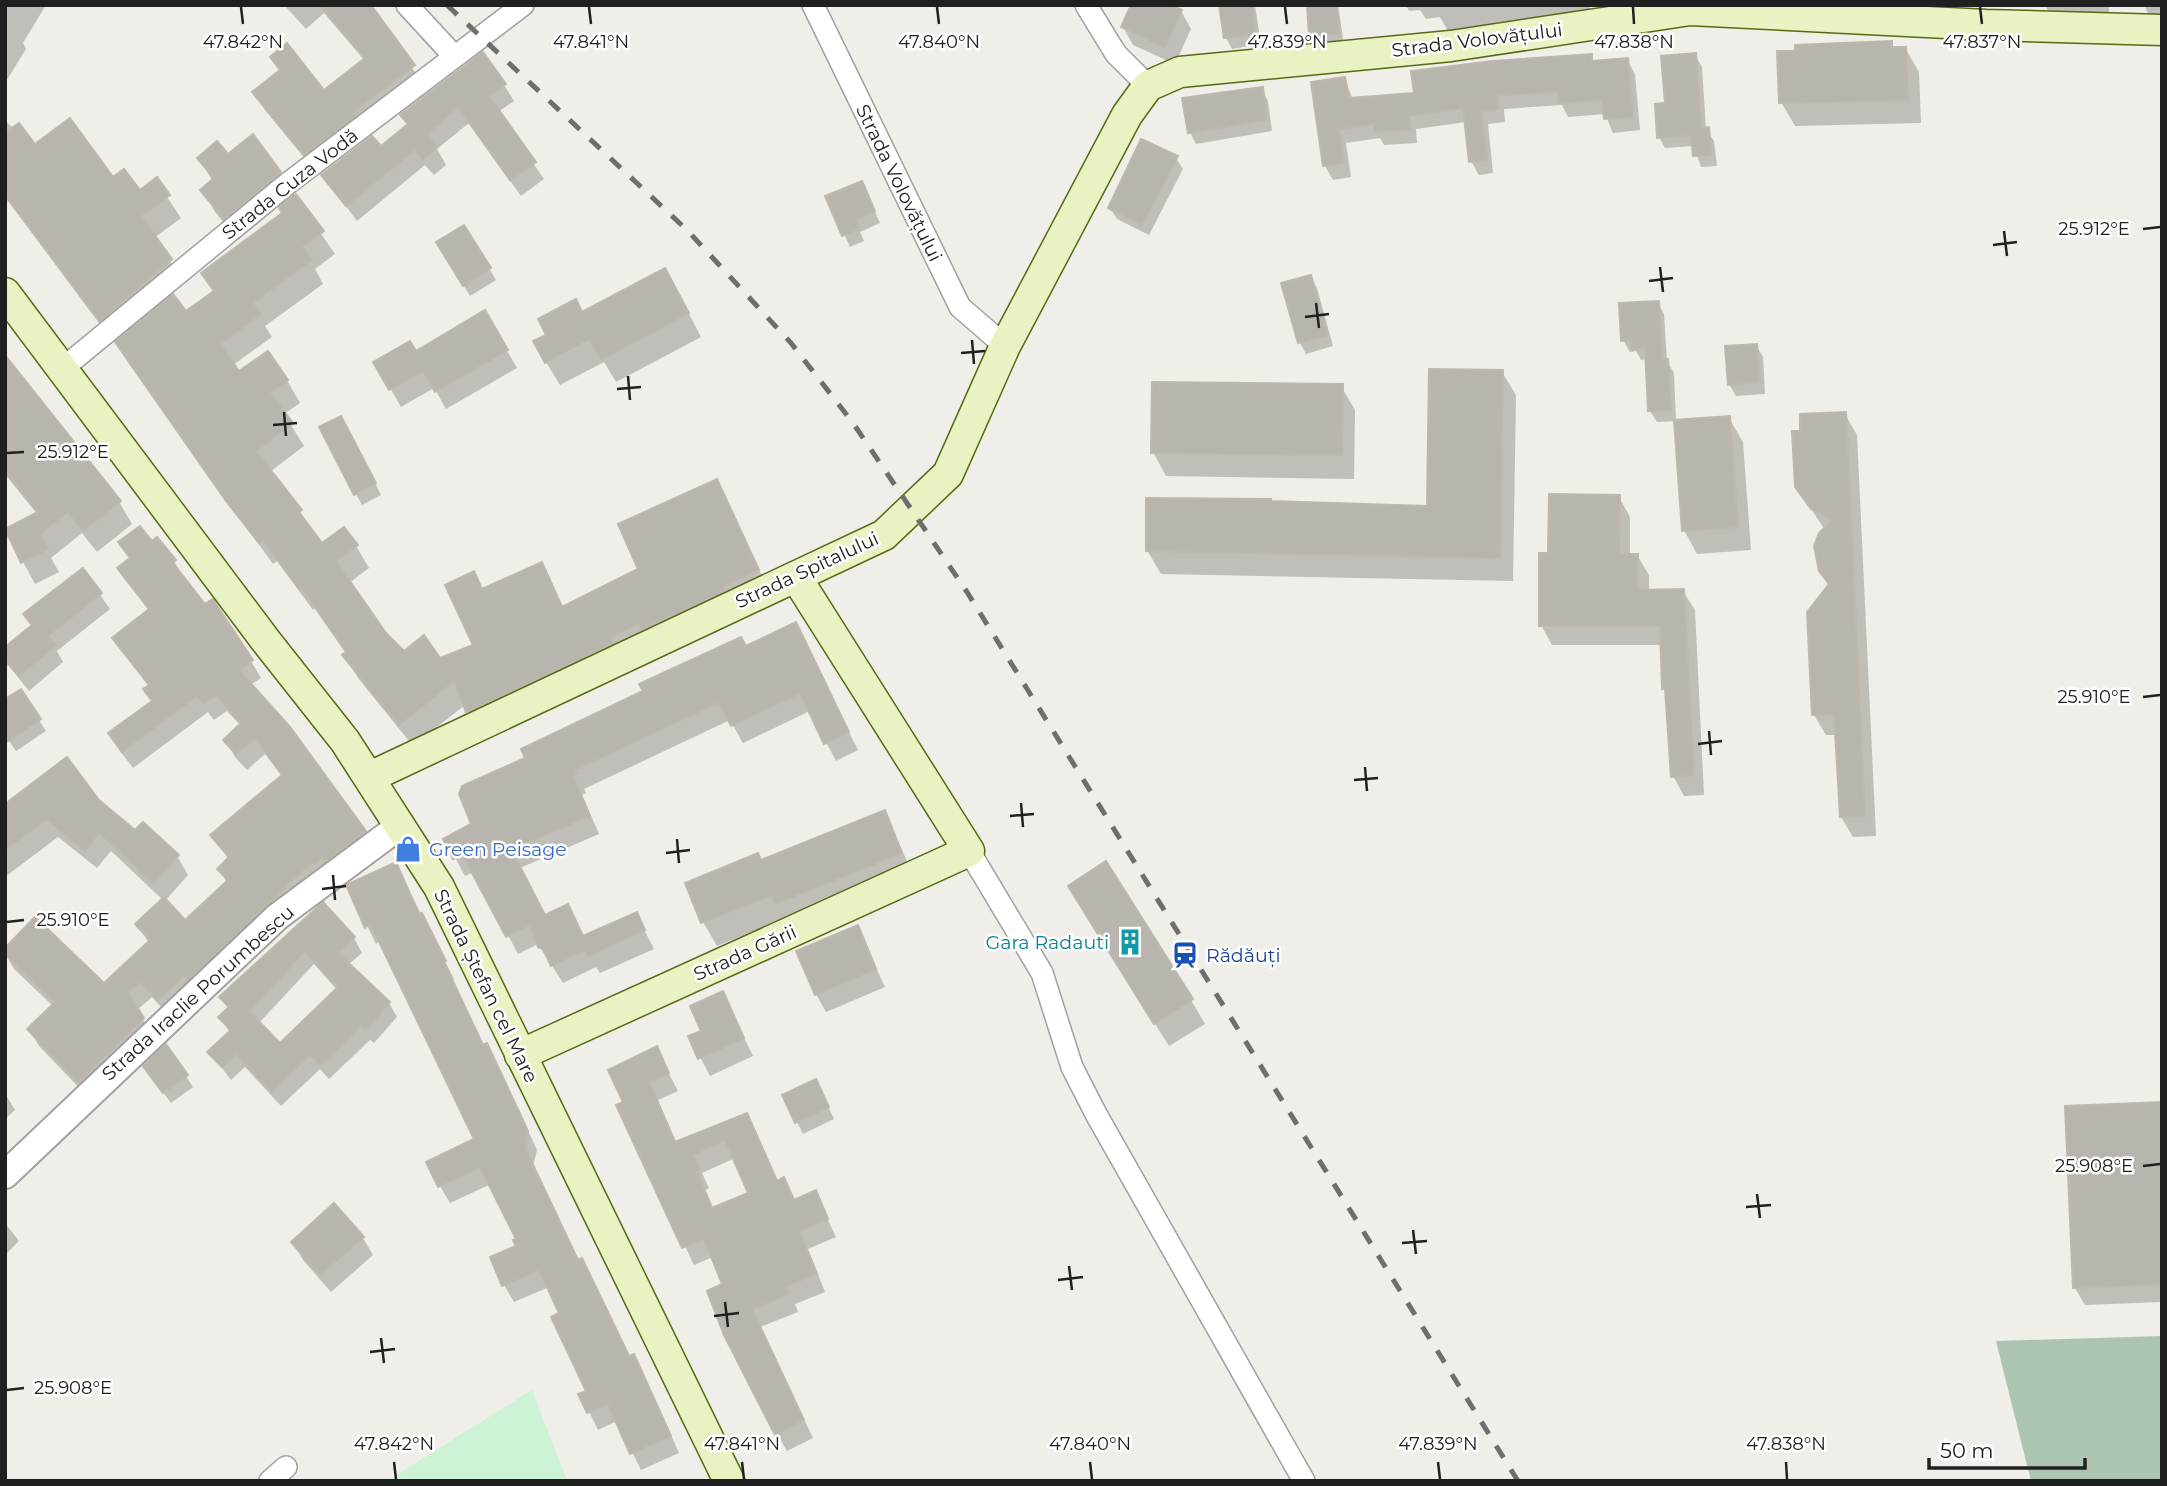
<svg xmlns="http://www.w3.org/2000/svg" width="2167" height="1486" viewBox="0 0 2167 1486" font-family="Montserrat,sans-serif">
<rect width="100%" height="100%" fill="#efeee8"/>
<polygon fill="#acc5b3" points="2162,1336 2162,1481 2031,1481 1996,1341"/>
<polygon fill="#cbf3d4" points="532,1390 567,1481 387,1481"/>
<g fill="#0003" fill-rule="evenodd">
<polygon points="5,5 46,5 23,43 26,49 5,83"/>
<polygon points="284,5 369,5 423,84 315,171 265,110 255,92 281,72 272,57 324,92 365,61 324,13 306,29"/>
<polygon points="1220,5 1255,5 1261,44 1232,49 1226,38"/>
<polygon points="1309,5 1338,5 1344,45 1318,47 1311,35"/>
<polygon points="1406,5 1589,5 1590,15 1520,20 1521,32 1485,26 1448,31 1440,17 1426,19 1420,10 1409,11"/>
<polygon points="2045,5 2109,5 2109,16 2050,15"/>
<polygon points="2144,5 2162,5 2162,19 2151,19"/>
<polygon points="1181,11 1191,29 1175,64 1133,45 1123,27"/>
<polygon points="1891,43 1894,49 1905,48 1919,72 1921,123 1795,126 1781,102"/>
<polygon points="1695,55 1702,67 1706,129 1714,141 1717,166 1701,167 1694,146 1665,148 1659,137"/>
<polygon points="1591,56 1595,63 1627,60 1635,74 1640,130 1613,133 1605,114 1568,117 1562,105 1504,109 1505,122 1488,124 1493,173 1479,175 1471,161 1466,122 1416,129 1417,143 1384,145 1380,138 1346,143 1351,177 1333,180 1325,166 1313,84 1344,79 1353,99 1416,94"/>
<polygon points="504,85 514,101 498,112 544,179 521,196 469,123 437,149 446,165 434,175 425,165 357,221 323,175 381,149 409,126 403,115"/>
<polygon points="1262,89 1268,101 1272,131 1196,144 1190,132"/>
<polygon points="5,121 35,146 139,192 156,180 181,218 154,238 183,281 167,293 186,314 214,293 203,273 284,214 279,206 238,240 215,212 203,190 213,182 199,158 228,157 279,173 335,254 315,269 323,284 265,326 272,337 233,365 239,373 287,380 300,403 284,414 304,446 270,472 322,546 356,546 369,568 349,583 385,634 404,653 439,660 475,646 473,574 483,591 541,564 564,608 641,570 717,481 770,593 480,734 465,705 413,746 358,678 345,656 347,654 315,608 313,610 277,561 273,564 130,365 116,340 113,342 5,197"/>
<polygon points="1176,158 1183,169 1149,235 1117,219 1110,208"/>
<polygon points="862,183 880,223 860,232 864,241 850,247 828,197"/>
<polygon points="464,227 496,280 470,296 438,243"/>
<polygon points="1310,277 1317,288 1333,346 1306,354 1300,343"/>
<path d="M 678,293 L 701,337 L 616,382 L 604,362 L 560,385 L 546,362 L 582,314 ZM 597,333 L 598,336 L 556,358 L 556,354 Z"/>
<polygon points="1658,303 1664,314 1667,361 1674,373 1676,422 1729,418 1743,442 1751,550 1697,554 1684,530 1676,421 1657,422 1650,411 1647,359 1641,360 1636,351 1630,352 1623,340"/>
<polygon points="485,313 517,368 446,409 434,388 401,407 376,363 415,353"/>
<polygon points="1756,345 1763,357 1765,394 1736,396 1729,384"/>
<polygon points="1502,372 1516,395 1513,581 1161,574 1147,550 1272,503 1428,508"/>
<polygon points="1341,386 1355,410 1354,479 1166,476 1153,452"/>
<polygon points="1845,414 1857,435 1876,836 1853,837 1841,817 1837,735 1826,735 1814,715 1829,586 1820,571 1825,530 1796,486 1802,432"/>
<polygon points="5,426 119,502 132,524 97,552 82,533 51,558 59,572 35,584 6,531 37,514 5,474"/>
<polygon points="347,429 381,495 362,505 356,494"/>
<polygon points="1619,497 1630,517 1630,555 1637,555 1649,575 1649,592 1683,591 1695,610 1704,795 1684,796 1673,776 1662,645 1552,645 1541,625 1550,555"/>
<polygon points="120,542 151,544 174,561 184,578 251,661 261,678 250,685 288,729 375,849 169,1016 152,997 137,1010 153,1036 89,1098 39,1046 29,1029 53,1006 14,969 5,953 104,986 149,943 137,924 163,900 111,851 97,868 58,837 5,877 5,806 98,801 135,833 177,856 188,875 165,901 185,923 227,883 219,869 229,860 213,835 283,777 265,754 247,770 235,757 226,740 241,726 227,711 214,720 208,712 133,768 120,751 111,734 153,703 145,689 149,687 115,639 149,611 120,569 131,560"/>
<polygon points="83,571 110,609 57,651 63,662 29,691 5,661 5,649 32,626 25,614"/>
<polygon points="795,624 858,750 836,761 810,711 743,743 730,720 584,789 586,793 582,795 599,834 520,868 545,917 567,906 584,938 636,914 654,949 600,973 596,967 563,983 538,944 518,954 474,872 465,876 445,839 473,825 527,758"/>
<polygon points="21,691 46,731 16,751 5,735"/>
<polygon points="885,812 914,877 785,918 717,946 703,922 761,861"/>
<polygon points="396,865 454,979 452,980 483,1047 487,1045 496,1062 537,1150 533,1167 578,1261 581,1260 590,1275 631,1365 633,1356 643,1373 679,1453 641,1470 617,1421 598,1430 581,1395 588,1391 549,1287 514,1302 504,1285 519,1240 491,1184 450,1203 440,1186 429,1163 477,1140 380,940 376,944 348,886"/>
<path d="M 323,905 L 354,938 L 362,953 L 348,965 L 389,1003 L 397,1017 L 374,1043 L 370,1040 L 329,1079 L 320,1069 L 281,1106 L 245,1067 L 231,1080 L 210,1052 L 230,1033 L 220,1017 L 229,1009 L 222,997 ZM 314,964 L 337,990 L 280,1046 L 259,1023 Z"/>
<polygon points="1083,910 1191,1000 1205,1024 1169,1046"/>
<polygon points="857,927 885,987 826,1012 816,994"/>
<polygon points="722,993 753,1056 710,1076 690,1037 703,1031"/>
<path d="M 656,1049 L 678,1091 L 658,1100 L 677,1144 L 746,1115 L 778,1182 L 784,1180 L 795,1201 L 815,1193 L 836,1237 L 808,1249 L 825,1292 L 795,1304 L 798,1312 L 760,1327 L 813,1438 L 787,1451 L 777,1434 L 713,1257 L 694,1265 L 619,1106 L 626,1103 ZM 735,1158 L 751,1194 L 713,1209 L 705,1190 L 709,1188 L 702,1173 Z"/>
<polygon points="186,1076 193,1087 171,1103 152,1077"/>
<polygon points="821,1092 834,1119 803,1134 784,1096"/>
<polygon points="5,1093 15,1110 5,1119"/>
<polygon points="2162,1103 2162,1302 2085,1305 2075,1288"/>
<polygon points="5,1223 19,1241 5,1255"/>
<polygon points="363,1238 373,1255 331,1292 303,1260 293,1242"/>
</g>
<g fill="#b8b4ae" stroke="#bfb7ac" stroke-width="2" fill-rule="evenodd">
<polygon points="320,5 371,5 415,65 364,103 353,112 355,116 304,155 252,92 280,70 270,57 287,43 324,90 365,58"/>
<polygon points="1131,5 1172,5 1182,10 1165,47 1121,27"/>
<polygon points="1219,5 1252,5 1256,33 1224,38"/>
<polygon points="1307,5 1337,5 1339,34 1309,36"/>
<polygon points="1892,41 1892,47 1906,47 1908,100 1779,103 1777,51 1795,51 1795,45"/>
<polygon points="483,52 506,84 489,96 536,162 510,180 458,107 427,134 438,147 423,160 415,150 346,206 321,175 372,136 381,146 408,124 400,115"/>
<polygon points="1696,53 1701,128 1709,127 1711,155 1693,156 1691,135 1657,138 1655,104 1665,103 1661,56"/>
<polygon points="1592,54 1592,61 1628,58 1633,117 1604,119 1602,100 1559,103 1558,92 1497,95 1498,109 1481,111 1487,160 1469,162 1463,108 1409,116 1410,129 1374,132 1374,124 1339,129 1344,163 1323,166 1311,82 1345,77 1349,98 1414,93 1411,71 1493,61"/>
<polygon points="1263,87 1267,120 1188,133 1182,98"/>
<polygon points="70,118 113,177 124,169 140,190 157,177 170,195 141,216 172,259 100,321 5,195 5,133 19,123 35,144"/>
<polygon points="253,134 281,172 224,219 200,190 214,178 197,158 217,141 228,154"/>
<polygon points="1141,139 1178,156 1142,225 1108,208"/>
<polygon points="862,181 875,211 855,220 859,229 842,236 825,196"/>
<polygon points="296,194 324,231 302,247 312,260 253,303 261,314 220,344 239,371 268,351 288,380 270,393 293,423 256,451 302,510 299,512 322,543 344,527 358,545 336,561 386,633 404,651 424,635 440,658 473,645 445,585 474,571 482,589 542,562 562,607 638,569 618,524 717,479 759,570 722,587 724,591 707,599 641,629 638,624 610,637 613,643 466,712 454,681 399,725 342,655 346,652 301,587 299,589 263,540 259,543 226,501 115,342 173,294 186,311 214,291 201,273 282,213 279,208"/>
<polygon points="464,225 491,268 463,286 436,242"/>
<polygon points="665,268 689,313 601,360 590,339 545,363 533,341 546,335 538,319 576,299 582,312"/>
<polygon points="1311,275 1328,335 1298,343 1281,283"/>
<polygon points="1659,301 1662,360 1668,359 1671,410 1648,411 1645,348 1632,349 1631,340 1621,341 1619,303"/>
<polygon points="485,310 508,350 435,392 423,371 389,390 373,362 410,341 416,351"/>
<polygon points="1757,344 1760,382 1728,385 1725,346"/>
<polygon points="5,355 121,501 83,531 68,512 40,534 48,549 21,563 5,529 38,512 5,471"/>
<polygon points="1429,369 1503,370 1500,558 1146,551 1146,498 1271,499 1271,501 1427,506"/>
<polygon points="1152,382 1343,384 1342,455 1151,453"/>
<polygon points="1846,412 1865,816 1840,817 1834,714 1812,715 1807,612 1829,584 1819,571 1814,546 1819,533 1833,520 1811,509 1795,487 1792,431 1800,431 1800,414"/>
<polygon points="341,416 376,483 354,495 319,427"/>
<polygon points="1730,416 1738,527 1682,531 1674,420"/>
<polygon points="1549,494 1620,495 1619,554 1638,554 1638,590 1684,589 1694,775 1671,777 1665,689 1662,689 1660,626 1539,626 1539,553 1548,553"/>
<polygon points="140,526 152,541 157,537 176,560 173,563 205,604 213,599 216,604 253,660 239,670 290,727 366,831 325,862 321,858 314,864 312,862 188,980 184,976 158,1000 141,982 128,992 144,1018 78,1082 27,1029 55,1002 5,954 5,948 35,917 104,983 150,940 135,924 164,897 185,920 228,880 217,869 229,857 210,835 282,775 255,738 236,754 223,740 241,723 216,695 203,704 197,696 122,752 108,733 152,701 143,689 149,685 112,638 149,609 117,568 130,558 118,542"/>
<polygon points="83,568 102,593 48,636 56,645 19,676 5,660 5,647 32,625 23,614"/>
<polygon points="796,622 849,732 824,744 800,693 731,726 719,702 575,770 577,774 573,776 590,816 511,849 545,915 568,904 583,936 637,912 645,930 588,956 585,950 551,966 543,949 538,947 530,925 506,937 462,854 453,859 443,839 471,824 459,794 462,786 525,758 521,749 643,691 639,684 741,637 746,646"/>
<polygon points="21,689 41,719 5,743 5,699"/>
<polygon points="67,757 99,800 135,830 143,822 179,855 153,883 99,833 85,851 47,819 5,850 5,804"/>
<polygon points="885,810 902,853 775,904 772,895 701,923 685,883 758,853 761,860"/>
<polygon points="1106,861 1193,999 1154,1024 1068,886"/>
<polygon points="396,862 419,914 422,913 446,961 444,962 483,1045 487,1043 528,1131 525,1148 578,1260 582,1258 629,1356 634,1354 671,1436 630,1454 608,1404 587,1413 578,1394 586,1391 551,1317 559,1313 539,1270 502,1286 490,1257 516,1246 513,1240 516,1239 480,1167 438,1187 426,1162 474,1139 370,923 365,928 346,885"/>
<path d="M 323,902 L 355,937 L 338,953 L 390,1002 L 365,1030 L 361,1026 L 320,1065 L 310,1055 L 272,1092 L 236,1054 L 222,1067 L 207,1052 L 231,1030 L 218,1017 L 229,1007 L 219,997 ZM 305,951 L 338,987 L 280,1043 L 249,1011 Z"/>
<polygon points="858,925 876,969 815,995 796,951"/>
<polygon points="723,991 744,1038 698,1059 688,1036 701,1031 690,1006"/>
<polygon points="166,1044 188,1075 163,1093 143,1066"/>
<path d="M 657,1046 L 669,1073 L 649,1082 L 675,1142 L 747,1113 L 777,1181 L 784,1177 L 794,1200 L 816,1190 L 828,1219 L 799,1231 L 817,1274 L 786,1286 L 789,1294 L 752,1309 L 804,1420 L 775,1435 L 724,1335 L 707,1291 L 722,1284 L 704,1239 L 682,1248 L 616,1105 L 623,1102 L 608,1070 ZM 725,1140 L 748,1193 L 712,1208 L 697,1172 L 701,1170 L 693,1155 Z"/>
<polygon points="816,1079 829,1107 795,1123 782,1095"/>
<polygon points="2162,1102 2162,1284 2073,1288 2065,1106"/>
<polygon points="334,1203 364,1237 320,1275 291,1242"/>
</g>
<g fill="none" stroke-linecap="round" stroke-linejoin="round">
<g stroke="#a1a1a1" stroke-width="24">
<g id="minor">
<polyline points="407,5 454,56"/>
<polyline points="813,5 960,307 1005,346"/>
<polyline points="1086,5 1116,54 1148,86"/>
<polyline points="62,369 287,184 523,5"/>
<polyline points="969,851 1042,973 1072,1067 1096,1114 1304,1481"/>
<polyline points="270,1481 286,1467"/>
</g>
</g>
<g stroke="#a1a1a1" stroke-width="30">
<polyline id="tertiary" points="5,1175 277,917 401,825"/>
</g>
<g stroke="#556b13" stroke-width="33">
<g id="secondary">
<polyline points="5,293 266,641 345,741 439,887 729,1481"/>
<polyline points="370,777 884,535 948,474 1005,346 1127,115 1148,86 1180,72 1451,46 1690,10 1986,25 2162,30"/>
<polyline points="520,1055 969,851 796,577"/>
</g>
</g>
<use href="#minor" stroke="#fff" stroke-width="21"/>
<use href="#tertiary" stroke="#fff" stroke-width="26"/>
<use href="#secondary" stroke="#e9f2c3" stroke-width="30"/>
<polyline stroke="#6e6e6e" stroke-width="5" stroke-dasharray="14 14" stroke-linecap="butt" points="447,5 688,231 791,343 853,423 967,592 1518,1481"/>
</g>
<path fill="none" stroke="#202020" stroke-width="2.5" d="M 241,7 L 243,24M 589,7 L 591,24M 937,7 L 939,24M 1285,7 L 1287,24M 1633,7 L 1634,24M 1980,7 L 1982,24M 2143,229 L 2160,227M 2004,231 L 2007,256M 1993,245 L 2017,242M 1660,267 L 1663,292M 1649,281 L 1673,278M 1316,303 L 1319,328M 1305,317 L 1329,314M 972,340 L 974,364M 961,353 L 985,351M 628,376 L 630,400M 617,389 L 641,387M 284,412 L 286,436M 273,425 L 297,423M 7,453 L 24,452M 2143,697 L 2160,695M 1709,731 L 1711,755M 1698,744 L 1722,741M 1365,767 L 1367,791M 1354,780 L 1378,778M 1021,803 L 1023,827M 1010,816 L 1034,814M 677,839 L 679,863M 666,853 L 690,850M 333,875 L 335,900M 322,889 L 346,886M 7,922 L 24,920M 2143,1166 L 2160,1164M 1757,1194 L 1760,1218M 1746,1207 L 1771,1205M 1413,1230 L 1416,1254M 1402,1243 L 1427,1241M 1069,1266 L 1072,1290M 1058,1280 L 1083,1277M 725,1302 L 728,1327M 714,1316 L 739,1313M 381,1338 L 384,1363M 370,1352 L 395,1349M 7,1390 L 24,1388M 394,1462 L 396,1479M 742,1462 L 744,1479M 1090,1462 L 1092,1479M 1438,1462 L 1440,1479M 1786,1462 L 1787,1479"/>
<defs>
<g id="shop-bare" transform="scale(2.1)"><path d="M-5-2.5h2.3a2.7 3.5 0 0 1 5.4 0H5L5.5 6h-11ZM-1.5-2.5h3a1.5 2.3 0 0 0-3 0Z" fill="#3f7fe0" stroke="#fff" stroke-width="2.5" paint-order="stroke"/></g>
<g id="building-bare" transform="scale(2.1)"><path d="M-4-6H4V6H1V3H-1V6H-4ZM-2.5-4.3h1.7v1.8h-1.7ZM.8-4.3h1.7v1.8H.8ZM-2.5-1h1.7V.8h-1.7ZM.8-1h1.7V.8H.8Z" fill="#0f9aa8" stroke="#fff" stroke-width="2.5" paint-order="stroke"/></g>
<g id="station-bare" transform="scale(2.1)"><path d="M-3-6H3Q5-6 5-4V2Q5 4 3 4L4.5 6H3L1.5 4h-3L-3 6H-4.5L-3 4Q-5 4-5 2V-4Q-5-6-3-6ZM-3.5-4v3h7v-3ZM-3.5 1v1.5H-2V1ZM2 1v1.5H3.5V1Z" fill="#1a4fb4" stroke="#fff" stroke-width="2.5" paint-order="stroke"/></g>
</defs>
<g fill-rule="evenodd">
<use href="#shop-bare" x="408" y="849"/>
<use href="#building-bare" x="1130" y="942"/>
<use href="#station-bare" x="1185" y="955"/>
</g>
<g text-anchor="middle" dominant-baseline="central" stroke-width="5" stroke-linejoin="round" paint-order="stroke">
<g font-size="19" fill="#202020" stroke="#fff">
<text transform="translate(1477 40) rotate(-7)">Strada Volovățului</text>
<text transform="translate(899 183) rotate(64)">Strada Volovățului</text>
<text transform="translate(290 184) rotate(-38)">Strada Cuza Vodă</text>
<text transform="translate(807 570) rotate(-25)">Strada Spitalului</text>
<text transform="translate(745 953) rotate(-24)">Strada Gării</text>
<text transform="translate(486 986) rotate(64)">Strada Ștefan cel Mare</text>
<text transform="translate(198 993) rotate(-42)">Strada Iraclie Porumbescu</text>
</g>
<g font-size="19" fill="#366cbe" stroke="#fff" text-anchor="start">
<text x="429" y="849">Green Peisage</text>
</g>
<g font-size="19" fill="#0d838f" stroke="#fff" text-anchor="end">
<text x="1109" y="942">Gara Radauti</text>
</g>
<g font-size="19" fill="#164399" stroke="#fff" text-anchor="start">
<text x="1206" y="955">Rădăuți</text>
</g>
</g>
<g font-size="18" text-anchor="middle" fill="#202020" stroke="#fff" stroke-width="5" stroke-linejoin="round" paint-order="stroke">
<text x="243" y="48">47.842°N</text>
<text x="591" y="48">47.841°N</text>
<text x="939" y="48">47.840°N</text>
<text x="1287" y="48">47.839°N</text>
<text x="1634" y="48">47.838°N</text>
<text x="1982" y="48">47.837°N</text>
<text x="2094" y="235">25.912°E</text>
<text x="73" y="458">25.912°E</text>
<text x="2094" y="703">25.910°E</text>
<text x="73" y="926">25.910°E</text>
<text x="2094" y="1172">25.908°E</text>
<text x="73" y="1394">25.908°E</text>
<text x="394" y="1450">47.842°N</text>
<text x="742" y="1450">47.841°N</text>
<text x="1090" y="1450">47.840°N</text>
<text x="1438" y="1450">47.839°N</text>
<text x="1786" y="1450">47.838°N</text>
</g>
<rect width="2167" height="1486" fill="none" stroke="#202020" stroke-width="14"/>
<path d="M1929 1458v10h156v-10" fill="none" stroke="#202020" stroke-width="3.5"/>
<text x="1940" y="1458" font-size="21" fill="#202020" stroke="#ffffff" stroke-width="5" paint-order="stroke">50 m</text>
</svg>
